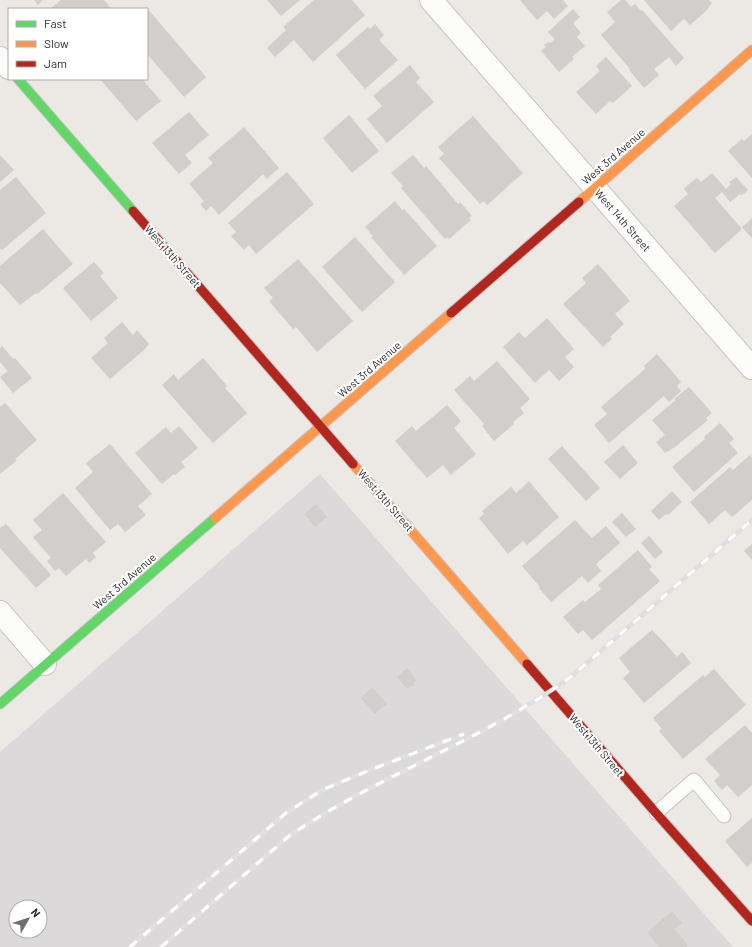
<svg xmlns="http://www.w3.org/2000/svg" width="752" height="947" viewBox="0 0 752 947" font-family="Barlow,sans-serif">
<rect width="100%" height="100%" fill="#ece8e4"/>
<path fill="#dcd9db" fill-rule="evenodd" d="M 320,474 L 733,947 L 0,947 L 0,752 ZM 16,907 L 40,907 L 40,931 L 16,931 Z"/>
<g fill="#d1cecb">
<polygon points="34,0 43,0 38,5"/>
<polygon points="61,0 104,0 112,9 50,9"/>
<polygon points="267,0 300,0 281,16"/>
<polygon points="314,0 352,0 365,15 313,62 294,40 275,57 267,48 286,30 283,27"/>
<polygon points="520,0 563,0 568,6 554,19 547,11 537,20"/>
<polygon points="621,0 625,0 631,7 635,4 641,11 642,10 684,58 676,66 669,57 654,69 659,75 644,88 629,70 630,69 601,35 615,22 607,12"/>
<polygon points="644,0 709,0 712,3 707,10 690,25 684,19 671,31"/>
<polygon points="146,7 206,77 184,97 147,54 147,9 143,9"/>
<polygon points="573,9 580,17 573,23 581,33 577,37 585,46 572,57 574,59 559,72 541,51 546,47 544,45 548,42 550,43 555,39 548,32"/>
<polygon points="375,24 384,35 379,40 398,60 365,89 336,55 368,27 370,29"/>
<polygon points="606,57 632,86 613,103 610,101 596,114 576,92 600,71 596,66"/>
<polygon points="410,65 420,78 416,82 434,102 387,143 367,119 382,106 373,96"/>
<polygon points="100,79 142,79 161,101 136,121"/>
<polygon points="189,112 209,135 185,155 192,163 179,174 152,143"/>
<polygon points="349,115 379,151 352,173 323,138"/>
<polygon points="473,116 523,173 487,205 484,201 480,204 439,158 444,154 438,147"/>
<polygon points="244,127 279,168 267,179 263,174 219,215 211,206 206,211 200,204 204,201 189,184 213,163 208,158"/>
<polygon points="752,134 752,178 728,151 742,139 744,141"/>
<polygon points="0,155 14,170 0,182"/>
<polygon points="413,155 424,168 426,166 458,204 460,202 472,216 469,218 471,220 449,239 447,237 445,239 401,188 403,186 391,173"/>
<polygon points="287,172 314,204 256,254 249,245 244,250 231,236 236,232 228,223"/>
<polygon points="712,173 726,189 731,184 729,182 736,177 748,190 742,195 740,194 730,202 722,192 715,198 742,229 715,253 674,206 688,194 684,189 690,183 697,178 701,182"/>
<polygon points="16,177 46,213 2,250 1,249 0,249 0,190"/>
<polygon points="395,201 402,210 404,209 437,246 404,275 371,237 373,236 365,227"/>
<polygon points="752,218 752,238 742,227"/>
<polygon points="43,229 73,264 37,294 36,293 20,305 0,283 0,266"/>
<polygon points="355,237 395,282 362,312 322,267"/>
<polygon points="298,259 353,321 317,352 296,327 293,329 269,301 273,298 264,288"/>
<polygon points="94,262 104,273 100,276 118,298 91,321 63,288"/>
<polygon points="598,264 630,301 615,314 624,324 610,337 612,339 603,347 563,304 586,283 582,278"/>
<polygon points="547,318 574,349 565,357 574,367 559,381 549,370 535,383 503,347 519,332 525,338"/>
<polygon points="122,322 133,335 137,330 149,344 145,349 110,379 91,358 108,343 104,338"/>
<polygon points="2,346 13,359 15,358 32,378 13,393 0,377 8,371 0,362 0,348"/>
<polygon points="657,354 681,382 677,386 681,391 669,402 664,396 609,443 594,425 607,414 601,407 646,368 644,366"/>
<polygon points="203,358 227,386 225,388 247,413 213,443 162,385 174,374 178,380"/>
<polygon points="497,361 530,399 520,408 524,413 513,422 514,424 494,441 482,426 484,424 454,390 470,376 474,381"/>
<polygon points="689,387 712,413 706,418 708,420 675,447 665,453 656,442 665,435 652,420 676,400 674,399"/>
<polygon points="5,403 37,440 15,459 17,460 0,474 0,407"/>
<polygon points="447,405 461,421 454,428 476,454 451,475 443,465 427,478 395,441 412,426 416,431"/>
<polygon points="720,423 734,439 729,443 738,453 694,492 672,467 705,439 704,437"/>
<polygon points="179,426 198,448 181,462 185,467 175,475 174,474 162,484 135,453 166,427 171,433"/>
<polygon points="110,444 152,494 138,506 146,515 125,532 118,524 110,530 75,488 93,472 86,463"/>
<polygon points="623,445 638,463 620,479 604,462"/>
<polygon points="562,446 600,488 586,501 548,459"/>
<polygon points="750,455 752,458 752,500 732,517 725,510 709,524 690,502 730,467 733,470"/>
<polygon points="529,481 559,517 527,545 523,541 508,554 479,518 484,514 482,511 511,487 516,493"/>
<polygon points="672,491 682,502 668,515 666,514 659,520 651,511"/>
<polygon points="63,493 106,542 93,553 96,557 89,563 86,559 66,576 59,568 55,571 47,561 51,558 33,537 42,530 33,520"/>
<polygon points="316,504 327,517 315,527 304,514"/>
<polygon points="622,513 636,529 626,537 612,522"/>
<polygon points="575,520 592,538 606,526 620,543 596,564 601,571 588,583 582,576 551,602 539,588 540,587 522,566"/>
<polygon points="6,524 51,575 36,588 0,548 0,528"/>
<polygon points="649,536 663,552 655,559 641,543"/>
<polygon points="752,544 752,560 744,551"/>
<polygon points="638,550 652,567 649,569 660,581 592,640 583,630 578,634 563,617 583,600 585,602 601,589 598,585"/>
<polygon points="652,630 664,642 677,657 682,652 691,663 644,703 623,678 630,672 619,658"/>
<polygon points="407,668 417,680 413,683 415,685 412,687 411,686 407,689 397,677"/>
<polygon points="714,669 746,705 683,759 659,731 662,729 653,718 703,675 705,677"/>
<polygon points="372,687 387,704 375,714 361,698"/>
<polygon points="745,725 752,733 752,785 738,797 727,785 722,790 714,781 720,775 705,759"/>
<polygon points="752,818 752,863 747,867 725,841"/>
<polygon points="672,911 682,923 674,929 688,945 686,947 659,947 647,932"/>
</g>
<g fill="none" stroke-linecap="round" stroke-linejoin="round">
<g stroke="#c5c4c5" stroke-width="15">
<polyline id="lane" points="656,813 694,780 724,816"/>
</g>
<g stroke="#c5c4c5" stroke-width="24">
<g id="street">
<polyline points="431,0 752,368"/>
<polyline points="0,58 9,68"/>
<polyline points="0,612 45,664"/>
</g>
</g>
<g stroke="#c5c4c5" stroke-width="11">
<g id="fast">
<polyline points="18,79 133,211"/>
<polyline points="0,704 215,518"/>
</g>
</g>
<g stroke="#c5c4c5" stroke-width="11">
<g id="slow">
<polyline points="579,202 752,50"/>
<polyline points="353,464 527,664"/>
<polyline points="215,518 451,313"/>
</g>
</g>
<g stroke="#c5c4c5" stroke-width="11">
<g id="jam">
<polyline points="133,211 353,464"/>
<polyline points="451,313 579,202"/>
<polyline points="527,664 656,813 752,921"/>
</g>
</g>
<use href="#lane" stroke="#fcfcfb" stroke-width="13"/>
<use href="#street" stroke="#fcfcfb" stroke-width="22"/>
<use href="#fast" stroke="#63d668" stroke-width="9"/>
<use href="#slow" stroke="#ff974d" stroke-width="9"/>
<use href="#jam" stroke="#b3261e" stroke-width="9"/>
<g stroke="#dfdfe1" stroke-width="4.5">
<g id="rail">
<polyline points="130,947 286,813 322,790 370,770 464,734"/>
<path d="M 161,947 L 289,836 C 379,775 484,740 572,676 L 752,520"/>
</g>
</g>
<use href="#rail" stroke="#fff" stroke-width="3" stroke-dasharray="9" stroke-linecap="butt"/>
</g>
<g text-anchor="middle" dominant-baseline="central" stroke-width="4" stroke-linejoin="round" paint-order="stroke">
<g font-size="11" fill="#2e2e2e" stroke="#fff">
<text transform="translate(613 156) rotate(-41)">West 3rd Avenue</text>
<text transform="translate(623 220) rotate(49)">West 14th Street</text>
<text transform="translate(173 256) rotate(49)">West 13th Street</text>
<text transform="translate(369 369) rotate(-41)">West 3rd Avenue</text>
<text transform="translate(386 500) rotate(49)">West 13th Street</text>
<text transform="translate(124 581) rotate(-41)">West 3rd Avenue</text>
<text transform="translate(597 745) rotate(50)">West 13th Street</text>
</g>
</g>
<rect x="8" y="8" width="140" height="72" fill="#ffffff" stroke="#ababab"/>
<rect x="16" y="21" width="20" height="6" fill="#63d668" stroke="#ababab"/>
<text x="44" y="28" font-size="12" fill="#2e2e2e">Fast</text>
<rect x="16" y="41" width="20" height="6" fill="#ff974d" stroke="#ababab"/>
<text x="44" y="48" font-size="12" fill="#2e2e2e">Slow</text>
<rect x="16" y="61" width="20" height="6" fill="#b3261e" stroke="#ababab"/>
<text x="44" y="68" font-size="12" fill="#2e2e2e">Jam</text>
<g transform="translate(28 919) rotate(51)"><circle r="19" fill="#ffffff" stroke="#ababab"/>
<path d="M0-3L7 15L0 10L-7 15Z" fill="#706f6e"/>
<text y="-6" font-size="11" font-weight="bold" text-anchor="middle" fill="#2e2e2e">N</text>
</g>
</svg>
